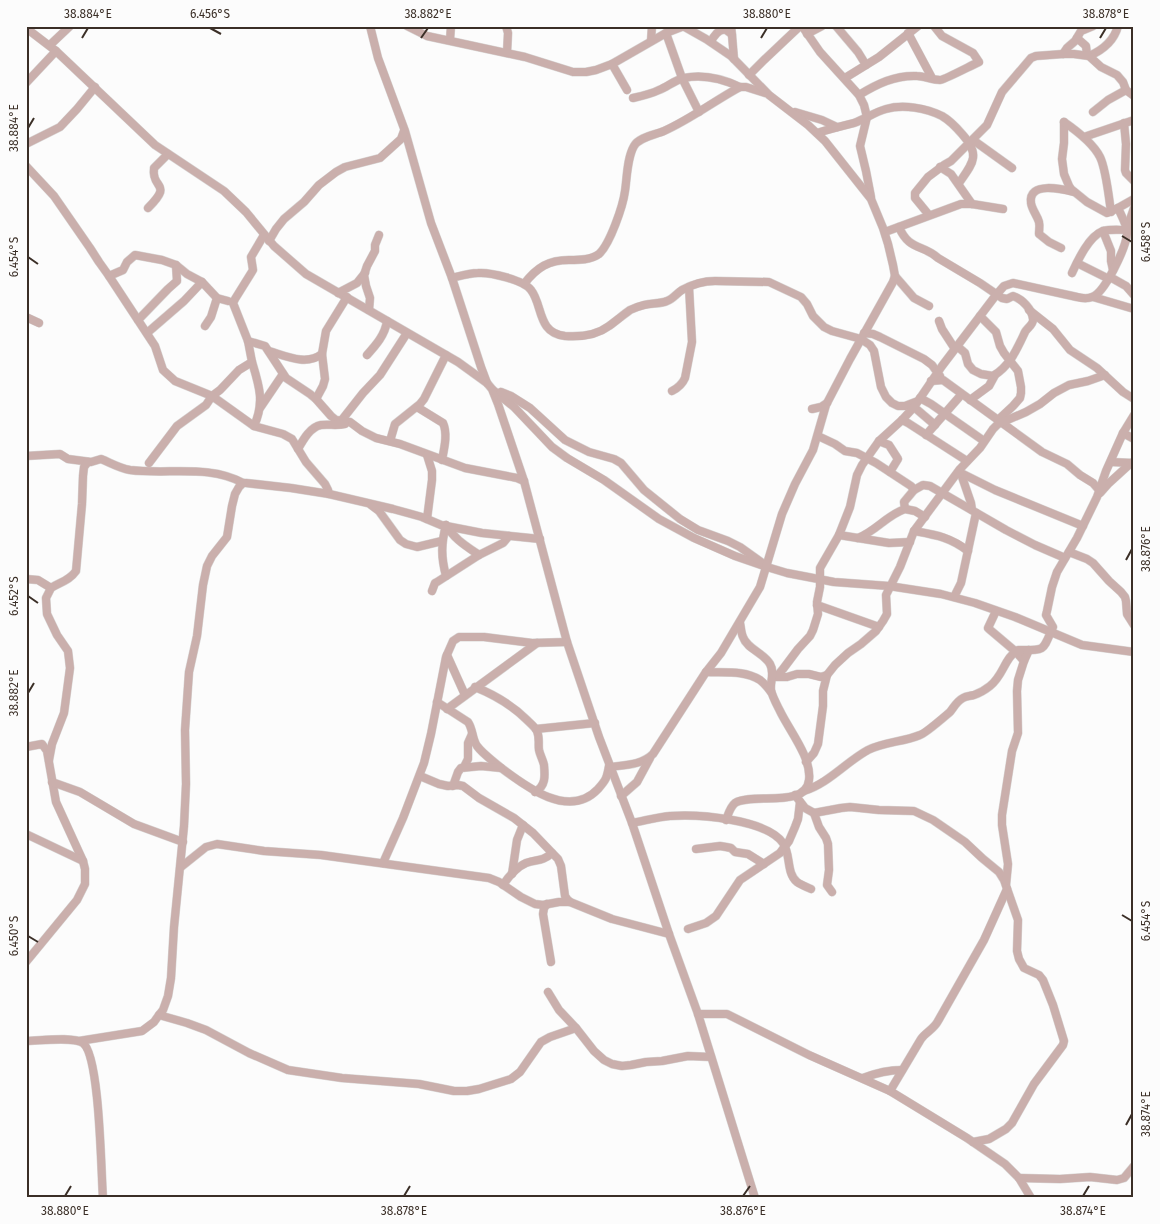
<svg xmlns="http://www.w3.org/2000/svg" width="1160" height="1224" viewBox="0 0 1160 1224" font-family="'Fira Sans',sans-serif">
<rect width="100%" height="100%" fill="#fcfcfc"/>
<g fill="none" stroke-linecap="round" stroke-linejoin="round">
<g stroke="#d9d7d6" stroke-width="9">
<g id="minor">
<polyline points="370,26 378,58 405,131 431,223 452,278 481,367 487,383"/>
<polyline points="407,26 427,36 525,57 573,72 586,72 596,70 612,64 666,33 684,26"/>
<polyline points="506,26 508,33 507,53"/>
<polyline points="731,26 732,35 734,59"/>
<polyline points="802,26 820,52 859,95 864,105 867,117 860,146 866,171 871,197"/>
<polyline points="836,26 858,52 866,65"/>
<polyline points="26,28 56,51 155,145 224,191 246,212 274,246 306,274 458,362 487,383 492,389 498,404 524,481 567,642 599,737 632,823 669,934 698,1014 755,1198"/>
<polyline points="666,33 682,78 699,112"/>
<polyline points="908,33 932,78"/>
<polyline points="807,34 822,26"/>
<polyline points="1077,38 1086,46 1087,55"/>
<polyline points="450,40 451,26"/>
<polyline points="651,41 652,26"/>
<path d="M 711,42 C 713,37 719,28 726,30 C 726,30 732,34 732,35"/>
<polyline points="50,45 70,26"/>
<polyline points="1063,54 1067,48 1075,41 1081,31 1093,26"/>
<path d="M 1089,56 C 1103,50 1114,41 1118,26"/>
<polyline points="612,64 627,90"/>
<polyline points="749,75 764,60 800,26"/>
<polyline points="845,78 879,57 918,26"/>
<polyline points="26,83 56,51"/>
<path d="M 859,95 C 877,84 895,75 917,76 C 924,76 932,80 940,80 C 944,80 972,65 979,62 L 973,53 L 942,36 L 934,26"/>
<path d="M 633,98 C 642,96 651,94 659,90 C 667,87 675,80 684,78 C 703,74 723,79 740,87"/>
<polyline points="795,112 822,120 837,127"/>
<polyline points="1093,112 1108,100 1126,90"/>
<polyline points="1064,122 1064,143 1062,159 1064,174 1069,186 1071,189 1087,202 1107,213 1118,208 1134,199"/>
<path d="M 1064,122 C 1077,131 1093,143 1100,157 C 1106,169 1109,198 1111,212"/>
<polyline points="1124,123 1126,144 1125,170 1126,173 1134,181"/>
<path d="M 817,133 C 830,129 842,126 854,123 C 865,119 875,112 886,109 C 903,104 926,108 942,116 C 949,120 956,127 962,134 C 981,155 973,163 959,183"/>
<polyline points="1084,137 1134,120"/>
<polyline points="973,140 1012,168"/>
<polyline points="26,144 60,127 77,109 95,87"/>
<polyline points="26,166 54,196 90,248 99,262 109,276 155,346 163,370 175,381 212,396 254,426 283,434 292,439 306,462 325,484 328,490 329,494"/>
<polyline points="940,167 951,174 972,204"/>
<path d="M 148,208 C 174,182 151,190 154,168 L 168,154"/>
<polyline points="1134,208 1127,228 1134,229"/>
<polyline points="929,215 915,198 915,193 928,177 944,165 951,161 987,125 1002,92 1031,58 1036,56 1063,54 1074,54 1089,56 1101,67 1117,75 1123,82 1126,90 1134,96"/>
<path d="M 899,227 C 909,251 923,244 938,258 L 980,283 L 1002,298 L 1007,299 L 1013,296 C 1022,299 1032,309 1033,319 C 1034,324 1027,328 1025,332 C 1017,349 1010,366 993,376 L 981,374 L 973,370 L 968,364 L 965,353 L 957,346"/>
<polyline points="1103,231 1111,251 1111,261 1113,270"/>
<polyline points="885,232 961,204 972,204 1003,209"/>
<polyline points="269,241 276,229 284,219 304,202 319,185 336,172 345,167 380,158 401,139 404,131"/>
<path d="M 1061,248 L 1049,242 L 1039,234 C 1039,230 1040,226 1039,222 C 1037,215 1032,210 1031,203 C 1028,181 1062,189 1074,192"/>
<polyline points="1077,263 1109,279"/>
<path d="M 1072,273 C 1078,260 1089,236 1103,231 C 1111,229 1119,230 1127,230"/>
<polyline points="109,276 123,270 127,262 135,255 162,260 176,265 187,274 202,282 217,298 228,301"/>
<polyline points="895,276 914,298 929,306"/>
<polyline points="1110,277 1126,286 1134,295"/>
<path d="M 452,278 C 460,276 469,273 478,273 C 490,272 524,280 531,290 C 543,305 537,333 565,336 C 579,337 597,335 609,326 C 616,321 623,315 630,310 C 634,308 640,306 644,305 C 652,303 660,304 667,301 C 673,299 677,293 682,290 C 693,284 703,281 715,281 L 769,282 L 801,297 L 807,304 L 813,316 L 824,327 L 832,331 L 861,339 L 870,345 L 874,351 L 881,387 L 886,397 L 892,403 L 898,406 L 905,406 L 918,401"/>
<path d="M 524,284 C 537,267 549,260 569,260 C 579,260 591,260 599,254 C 610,244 623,206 625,191 C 627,178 627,158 634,146 C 639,137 655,135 664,131 C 691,119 714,101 740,87 L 746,87 L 765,93"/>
<polyline points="338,293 357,283 365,273"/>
<polyline points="1093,297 1134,309"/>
<polyline points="369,310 370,298 366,286 364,275 367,266 375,251 375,245 379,235"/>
<polyline points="1029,310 1053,329 1070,350 1097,368 1123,392 1134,399"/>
<polyline points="980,316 996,332 1000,346 1004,353 1018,371 1021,387 1021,393 1020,398 1013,406 998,420"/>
<polyline points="26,317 39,323"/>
<polyline points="138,320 168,289 177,281 176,265"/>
<polyline points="939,321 942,329 955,349"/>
<polyline points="205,326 211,317 217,298"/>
<polyline points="147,333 184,301 202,282"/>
<polyline points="864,333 873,334 880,337 924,359 932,365 940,376"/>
<polyline points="248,341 265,346 286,378 310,394 316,399 331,416 336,420 350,422 362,431 376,438 400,444 465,468 517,478 524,481"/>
<path d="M 269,351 C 286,356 306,366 322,354"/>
<path d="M 367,355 C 376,345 385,335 387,321"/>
<path d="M 252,362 C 259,385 265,402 254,426"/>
<polyline points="931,381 943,380 1042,452 1067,464 1080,475 1093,483 1099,490"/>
<polyline points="493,390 514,407 552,447 567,458 604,480 659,519 694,538 735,556 767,567 787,573 834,582 889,586 941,594 975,603 1015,617 1082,645 1134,652"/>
<path d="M 672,391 C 678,388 682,385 685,378 L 692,342 L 689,287"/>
<polyline points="501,392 511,396 530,408 565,440 589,452 614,459 621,463 644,490 680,519 698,530 728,541 740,547 761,562"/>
<polyline points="920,398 931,404 984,441"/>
<polyline points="316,399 323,386 325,379 322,354 326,331 347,297"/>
<polyline points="970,400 989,386 995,375"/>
<path d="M 417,407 L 443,423 C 448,434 444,449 442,460"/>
<polyline points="914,407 935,425"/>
<polyline points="260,408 283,374"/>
<polyline points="812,409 821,407 827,403"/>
<polyline points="902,420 908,423 967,461"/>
<polyline points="341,421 363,393 380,375 407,333"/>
<polyline points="1123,433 1134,439"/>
<polyline points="926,435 961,395"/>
<polyline points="818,436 835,444 845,451 857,453 876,463 911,486 914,490 904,502 905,509"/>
<polyline points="390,441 395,424 420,404 424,399 446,355"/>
<polyline points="879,441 889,445 898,459 890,472"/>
<path d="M 298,449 C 303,440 310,427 321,425 C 329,424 337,426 345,424"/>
<polyline points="427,455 432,471 432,480 427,519"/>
<path d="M 26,456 L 60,454 L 68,459 L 91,462 L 101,459 C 111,463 119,468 130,470 C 167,475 209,464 243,483"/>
<polyline points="1111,462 1133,463"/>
<polyline points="149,463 177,426 206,405 212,396 220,390 239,370 252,362 248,341 233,303 235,299 253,270 251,257 264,235"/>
<polyline points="960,471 971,503 972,510"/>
<polyline points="961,473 995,490 1083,526"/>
<polyline points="914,490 923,485 930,486 1006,530 1035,545 1065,558"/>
<polyline points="1100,493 1108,484 1131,463"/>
<polyline points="371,505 379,511 400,540 406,544 417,547 442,541"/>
<path d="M 446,525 C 454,539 466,546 479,555"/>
<path d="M 914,531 C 936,535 950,537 968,551"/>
<polyline points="839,535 889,543 910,542"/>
<path d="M 858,538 C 876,531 887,515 905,509 L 915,511 L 925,517"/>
<polyline points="1069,552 1087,559 1093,563 1109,581 1121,592 1125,597 1126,601 1127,614 1134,625"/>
<path d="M 446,576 C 441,557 441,544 446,525"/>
<polyline points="26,579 38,580 51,588"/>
<polyline points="432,591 435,583 437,582 479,555 503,543 509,536"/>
<polyline points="954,597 961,583 976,513"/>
<polyline points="817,605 879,627"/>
<polyline points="996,611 988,628 989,629 1015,651 1024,661"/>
<polyline points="447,655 465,695"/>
<path d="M 706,672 C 724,673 744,670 760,680 C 764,683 768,688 771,692"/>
<path d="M 777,676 L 783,669 L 798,649 L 810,636 L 813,630 L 818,614 L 817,602 L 820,587 L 820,568 L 839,535 L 850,507 L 857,475 L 862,465 L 879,441 L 902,420 L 914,407 L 942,366 L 996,295 L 1004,286 L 1013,283 L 1077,297 C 1081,298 1087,299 1092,297 C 1105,293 1126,247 1127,234 C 1128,227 1121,215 1118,208"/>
<polyline points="774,677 787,677 797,674 809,674 821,677 827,675"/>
<path d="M 475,687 C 495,695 512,705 527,720 C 531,724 535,727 537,731 C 540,738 538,744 539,750 C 540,755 543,760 544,765 C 545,776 546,786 535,792"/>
<path d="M 437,702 L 468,722 C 473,729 472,739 477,746 C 483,754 493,761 500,767 C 525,786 569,820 598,789 C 606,780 607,778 609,766"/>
<polyline points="447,709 537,643"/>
<polyline points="536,729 595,723"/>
<polyline points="26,747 42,744 47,751 56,802 83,861 85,869 85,884 77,900 26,962"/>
<path d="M 49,760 L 52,744 L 64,713 L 70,668 L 68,651 L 57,635 L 47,614 L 46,598 L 51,588 C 60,582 69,581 76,571 L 82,504 L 83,476 L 84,467 L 88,462"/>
<polyline points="806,762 814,753 818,744 823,706 823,691 827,675 835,665 848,653 861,644 876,631 883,621 887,614 886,595 900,567 914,531 960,469 980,448 993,429 998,424 1026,412 1040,404 1054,393 1069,385 1088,381 1105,375"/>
<polyline points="464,767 468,759 468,743 472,734"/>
<path d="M 610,767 C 625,765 642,765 653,754 L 706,672 L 721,653 L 760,587 L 782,514 L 795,484 L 813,450 L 826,405 L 850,359 L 893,282 L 895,276 L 893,265 L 888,244 L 883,228 L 871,199 L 825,141 L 808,125 L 769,95 L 731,56 L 706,39 L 683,26"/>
<polyline points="420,776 439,784 448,786 458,785 463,786 479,798 514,818 533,833 558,859 561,866 565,896 567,899 570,902 612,919 669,934"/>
<polyline points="52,782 80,792 134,824 183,842"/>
<polyline points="453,786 458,772 461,768 481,766 501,768"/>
<path d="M 804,791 C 829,783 846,762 868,750 C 884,742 903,742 920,735 C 926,733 944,717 950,712 C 954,707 957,701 963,698 C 966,696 970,696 974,695 C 980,693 985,690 990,686 C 1004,675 1004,658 1018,650 C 1046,650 1042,652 1053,627 L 1046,615 L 1047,611 L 1052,587 L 1057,572 L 1077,538 L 1097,497 L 1106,471 L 1123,433 L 1134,415"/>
<polyline points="795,795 805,808 814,813 841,808 850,807 879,810 914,811 933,820 965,842 982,858 999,872 1004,880 1018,920 1017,951 1019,959 1024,968 1039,975 1043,980 1053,1005 1064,1041 1063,1045 1034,1084 1012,1123 1006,1129 989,1139 973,1142"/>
<polyline points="621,796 637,782 650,758"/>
<polyline points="814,813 819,827 826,838 828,844 829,870 827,885 832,892"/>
<path d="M 726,820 C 728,815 730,807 735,803 C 753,792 806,809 809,780 C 812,758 789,730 780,711 C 777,705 772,696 771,690 C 770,681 775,673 770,664 C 764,653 747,649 743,637 C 741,633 741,627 740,623"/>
<path d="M 632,823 C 644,821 657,817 670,816 C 698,814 766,819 783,843 C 791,854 786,873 797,882 C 801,885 807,887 811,889"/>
<polyline points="26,834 83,861"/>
<polyline points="696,849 720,846 726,847 731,848 735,852 748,854 764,864"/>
<polyline points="383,863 403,818 424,763 431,734 446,657 453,641 459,637 484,637 532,643 567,642"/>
<polyline points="181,867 206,847 217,844 264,851 321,855 489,878 499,882 521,897 535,904 543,905 559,902 570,902"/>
<polyline points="512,874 517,840 523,825"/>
<path d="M 503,885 C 509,876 517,867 526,863 C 537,859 542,862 552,853"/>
<polyline points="1006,885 1008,864 1002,825 1002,815 1012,751 1018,733 1017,691 1018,680 1024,661 1029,650"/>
<polyline points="547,904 544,908 543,914 551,962"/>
<polyline points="688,929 706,923 716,916 740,880 780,853 789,841 795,827 798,819 800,802"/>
<polyline points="548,992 559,1010 576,1028 594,1051 604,1060 612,1064 622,1066 631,1065 646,1062 662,1061 688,1056 711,1057"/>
<polyline points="698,1014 727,1014 809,1055 890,1091 967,1138 1005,1164 1019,1178 1031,1198"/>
<polyline points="159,1015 187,1023 206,1030 249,1053 288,1070 342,1078 419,1084 454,1091 467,1091 479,1089 511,1079 520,1072 541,1042 550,1037 576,1028"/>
<path d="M 26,1041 C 39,1041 73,1036 83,1043 C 100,1056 101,1173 103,1198"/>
<polyline points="79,1041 142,1031 154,1022 159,1015 163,1010 168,996 171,978 174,927 184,826 186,784 185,730 189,672 197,636 203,585 207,566 212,556 227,537 232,506 235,494 239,487 243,483 246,483 291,488 329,494 393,509 422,517 441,525 482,533 540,539"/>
<path d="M 863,1078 C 876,1073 888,1070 902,1070"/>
<path d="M 890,1091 L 921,1039 C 926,1032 934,1029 938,1021 L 984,940 L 1007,889"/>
<polyline points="1019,1178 1060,1179 1090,1177 1117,1180 1124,1178 1134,1166"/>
</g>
</g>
<use href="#minor" stroke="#caafac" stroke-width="8"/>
</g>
<path fill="none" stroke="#3b2f27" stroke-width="2" d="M 210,28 L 221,34M 82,38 L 88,28M 421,38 L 428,28M 761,38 L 767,28M 1100,38 L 1106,28M 28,128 L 34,118M 1122,236 L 1132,242M 28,257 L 38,264M 1126,560 L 1132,549M 28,596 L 38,603M 28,693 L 34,683M 1122,915 L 1132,921M 28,936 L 38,942M 1126,1125 L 1132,1114M 65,1196 L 71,1186M 404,1196 L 410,1186M 743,1196 L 750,1186M 1083,1196 L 1089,1186"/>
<rect width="1160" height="1224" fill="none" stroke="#fcfcfc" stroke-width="55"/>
<rect x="28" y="28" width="1104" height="1168" fill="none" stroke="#3b2f27" stroke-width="2"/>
<g font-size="12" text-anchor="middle" fill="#3b2f27">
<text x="88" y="18">38.884°E</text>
<text x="210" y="18">6.456°S</text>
<text x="428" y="18">38.882°E</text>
<text x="767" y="18">38.880°E</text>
<text x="1106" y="18">38.878°E</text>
<text transform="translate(14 128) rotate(-90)" y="4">38.884°E</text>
<text transform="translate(1146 242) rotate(-90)" y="4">6.458°S</text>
<text transform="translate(14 257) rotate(-90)" y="4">6.454°S</text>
<text transform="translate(1146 549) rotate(-90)" y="4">38.876°E</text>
<text transform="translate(14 596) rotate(-90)" y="4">6.452°S</text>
<text transform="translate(14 693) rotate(-90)" y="4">38.882°E</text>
<text transform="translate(1146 921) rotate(-90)" y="4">6.454°S</text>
<text transform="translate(14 936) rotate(-90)" y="4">6.450°S</text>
<text transform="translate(1146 1114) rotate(-90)" y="4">38.874°E</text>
<text x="65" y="1215">38.880°E</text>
<text x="404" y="1215">38.878°E</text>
<text x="743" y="1215">38.876°E</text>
<text x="1083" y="1215">38.874°E</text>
</g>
</svg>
